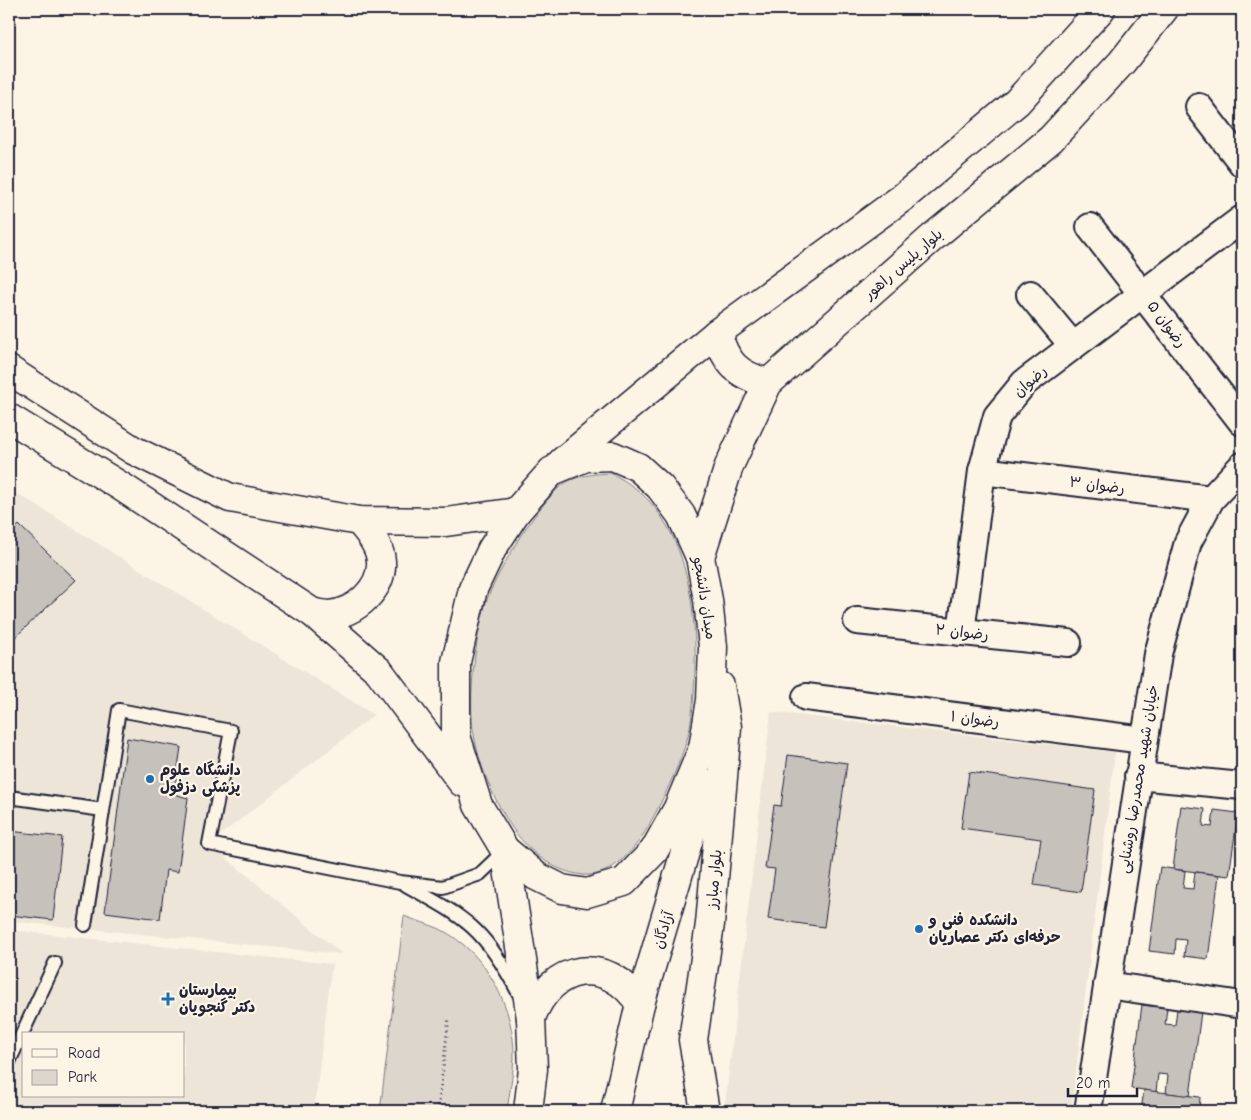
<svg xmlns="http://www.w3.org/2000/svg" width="1251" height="1120" viewBox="0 0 1251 1120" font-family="'Comic Neue','Playpen Sans Arabic',sans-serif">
<rect width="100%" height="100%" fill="#fcf5e5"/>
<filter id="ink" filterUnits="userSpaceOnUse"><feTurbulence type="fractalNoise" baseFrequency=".02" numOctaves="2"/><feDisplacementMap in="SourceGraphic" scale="10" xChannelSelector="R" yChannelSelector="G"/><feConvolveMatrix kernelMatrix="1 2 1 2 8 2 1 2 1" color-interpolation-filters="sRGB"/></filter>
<g filter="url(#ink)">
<g fill="#ece5d8" fill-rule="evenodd">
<polygon points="18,494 374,715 209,844 342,954 9,921 9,503"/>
<polygon points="771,712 1115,752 1071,1111 767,1111 725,1106"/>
<path d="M 9,930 L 332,964 L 314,1111 L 9,1111 ZM 24,1034 L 184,1034 L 184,1096 L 24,1096 Z"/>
</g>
<g fill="#dcd6cc" stroke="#7f7c84">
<path d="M 610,473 C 684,506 697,599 695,671 C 694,696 693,722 685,746 C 676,772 664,798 650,823 C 638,846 613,878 583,875 C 549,871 523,847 506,818 C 491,793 479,764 474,735 C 467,701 476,624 490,592 C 499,572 510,554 521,535 C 530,522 550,494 562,485 C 576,475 594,474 610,473 Z"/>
<path d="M 404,916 C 416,921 429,924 440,929 C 486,952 515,1008 514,1058 C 513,1076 509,1094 507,1111 L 380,1111 Z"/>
</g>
<g fill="#c6c1bb" stroke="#22223b">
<polygon points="19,525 76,580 9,643 9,534"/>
<polygon points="127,738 181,747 174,794 188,798 178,872 166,870 160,919 105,912"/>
<polygon points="788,755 847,763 824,927 768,919 775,869 765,868 774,805 781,806"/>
<polygon points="969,772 1095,790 1081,892 1034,885 1041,839 961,828"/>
<polygon points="1181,806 1205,809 1203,826 1212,827 1214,810 1238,813 1229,876 1173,869"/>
<polygon points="9,831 62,837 53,920 9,915"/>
<polygon points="1160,867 1185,871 1183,888 1193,889 1195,872 1219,875 1208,959 1184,956 1186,940 1176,939 1175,954 1149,951"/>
<polygon points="1142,1005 1167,1008 1165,1024 1175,1025 1177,1009 1201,1012 1190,1096 1166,1093 1168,1075 1158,1074 1156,1092 1131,1088"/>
<polygon points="1144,1090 1200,1097 1199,1111 1141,1111"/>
</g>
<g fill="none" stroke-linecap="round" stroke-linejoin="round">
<g stroke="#22223b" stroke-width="16">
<g id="lane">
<polyline points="9,797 103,810"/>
<path d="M 406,885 C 429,898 453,910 472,927 C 490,943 508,973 519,994"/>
<polyline points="85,925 119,710 231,731 209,844 400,882 443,887 480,874 504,851"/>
<polyline points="9,1062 55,963"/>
</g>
</g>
<g stroke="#22223b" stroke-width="30">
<g id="street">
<polyline points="1199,107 1242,163"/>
<polyline points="1090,227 1242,422"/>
<polyline points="1030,294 1073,346"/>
<polyline points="982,471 1211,499"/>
<polyline points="857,621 1068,643"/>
<polyline points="961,632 982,471 997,416 1024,383 1242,219"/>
<polyline points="806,697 1144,740"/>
<polyline points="1138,776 1242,786"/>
<polyline points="1107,985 1242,1005"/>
<polyline points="1088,1111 1158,654 1188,542 1211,499 1242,466"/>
</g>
</g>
<g stroke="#22223b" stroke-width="31">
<g id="secondary">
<path d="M 717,333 C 726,363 737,375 768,383"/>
<polyline points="9,370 133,450 230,498 359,521 446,522 516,512"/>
<polyline points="9,418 122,487 313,613 379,671 462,782"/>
<polygon points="613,456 638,467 660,487 681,515 700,557 708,600 713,647 711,700 703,748 678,808 654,851 624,882 587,893 562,889 536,876 505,850 478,805 456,736 456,662 473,589 492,549 516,512 552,471 586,457"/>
<polyline points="562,462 717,333 902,198 1017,102 1101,9"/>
<polyline points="700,557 729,466 768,383 933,237 1051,139 1122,62 1164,9"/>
<path d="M 313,613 C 318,613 324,615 329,615 C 355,613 383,589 381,561 C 380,546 369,532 359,521"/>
<polyline points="505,850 531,1018 533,1069 528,1111"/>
<path d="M 531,1018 C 551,963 607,954 640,1004"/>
<polyline points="615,1111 640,1004 698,808 700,781"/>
<polyline points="705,1111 693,1040 710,924 723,777 727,727 720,686"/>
</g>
</g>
<polyline stroke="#22223b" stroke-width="3" stroke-dasharray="1 4" stroke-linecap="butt" points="438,1111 449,1017"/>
<use href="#lane" stroke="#fcf5e5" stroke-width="12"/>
<use href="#street" stroke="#fcf5e5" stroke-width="26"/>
<use href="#secondary" stroke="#fcf5e5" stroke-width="28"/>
</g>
</g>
<g fill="#1f6fb2" stroke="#fcf5e5" stroke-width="2">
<circle cx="150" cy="779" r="5"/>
<circle cx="919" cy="929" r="5"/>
<path d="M165.5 991.5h5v5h5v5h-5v5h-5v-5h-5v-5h5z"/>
</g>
<g text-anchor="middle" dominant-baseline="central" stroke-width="4.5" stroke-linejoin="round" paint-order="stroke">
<g font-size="15" fill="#22223b" stroke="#fcf5e5">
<text transform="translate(903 264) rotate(-41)">بلوار پلیس راهور</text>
<text transform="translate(1167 324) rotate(53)">رضوان ۵</text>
<text transform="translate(1030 381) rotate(-42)">رضوان</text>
<text transform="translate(1097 485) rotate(7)">رضوان ۳</text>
<text transform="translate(705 598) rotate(81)">میدان دانشجو</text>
<text transform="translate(962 632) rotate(6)">رضوان ۲</text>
<text transform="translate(975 719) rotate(7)">رضوان ۱</text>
<text transform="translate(1138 779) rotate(-81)">خیابان شهید محمدرضا روشنایی</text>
<text transform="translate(714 879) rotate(-85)">بلوار مبارز</text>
<text transform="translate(663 930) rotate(-73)">آزادگان</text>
</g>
<g font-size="15" font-weight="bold" fill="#22223b" stroke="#fcf5e5" text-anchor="start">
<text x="160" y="770">دانشگاه علوم<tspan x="160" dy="17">پزشکی دزفول</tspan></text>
<text x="929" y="920">دانشکده فنی و<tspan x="929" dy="17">حرفه‌ای دکتر عصاریان</tspan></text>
<text x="179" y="990">بیمارستان<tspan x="179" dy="17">دکتر گنجویان</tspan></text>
</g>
</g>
<rect width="1251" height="1120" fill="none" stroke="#fcf5e5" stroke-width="30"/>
<rect x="15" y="15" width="1221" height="1090" fill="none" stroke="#22223b" stroke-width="2" filter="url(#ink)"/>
<rect x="22" y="1032" width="162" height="65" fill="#fcf5e5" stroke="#a5a1a1"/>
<rect x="32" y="1049" width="25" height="8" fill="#fcf5e5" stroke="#a5a1a1"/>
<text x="68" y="1058" font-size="15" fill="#22223b">Road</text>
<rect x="32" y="1070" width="25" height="15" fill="#dcd6cc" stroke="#a5a1a1"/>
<text x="68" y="1082" font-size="15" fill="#22223b">Park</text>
<path d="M1068 1088v8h69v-8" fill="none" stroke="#22223b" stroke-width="2.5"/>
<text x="1076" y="1088" font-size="15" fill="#22223b" stroke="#fcf5e5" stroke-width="4" paint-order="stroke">20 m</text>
</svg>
